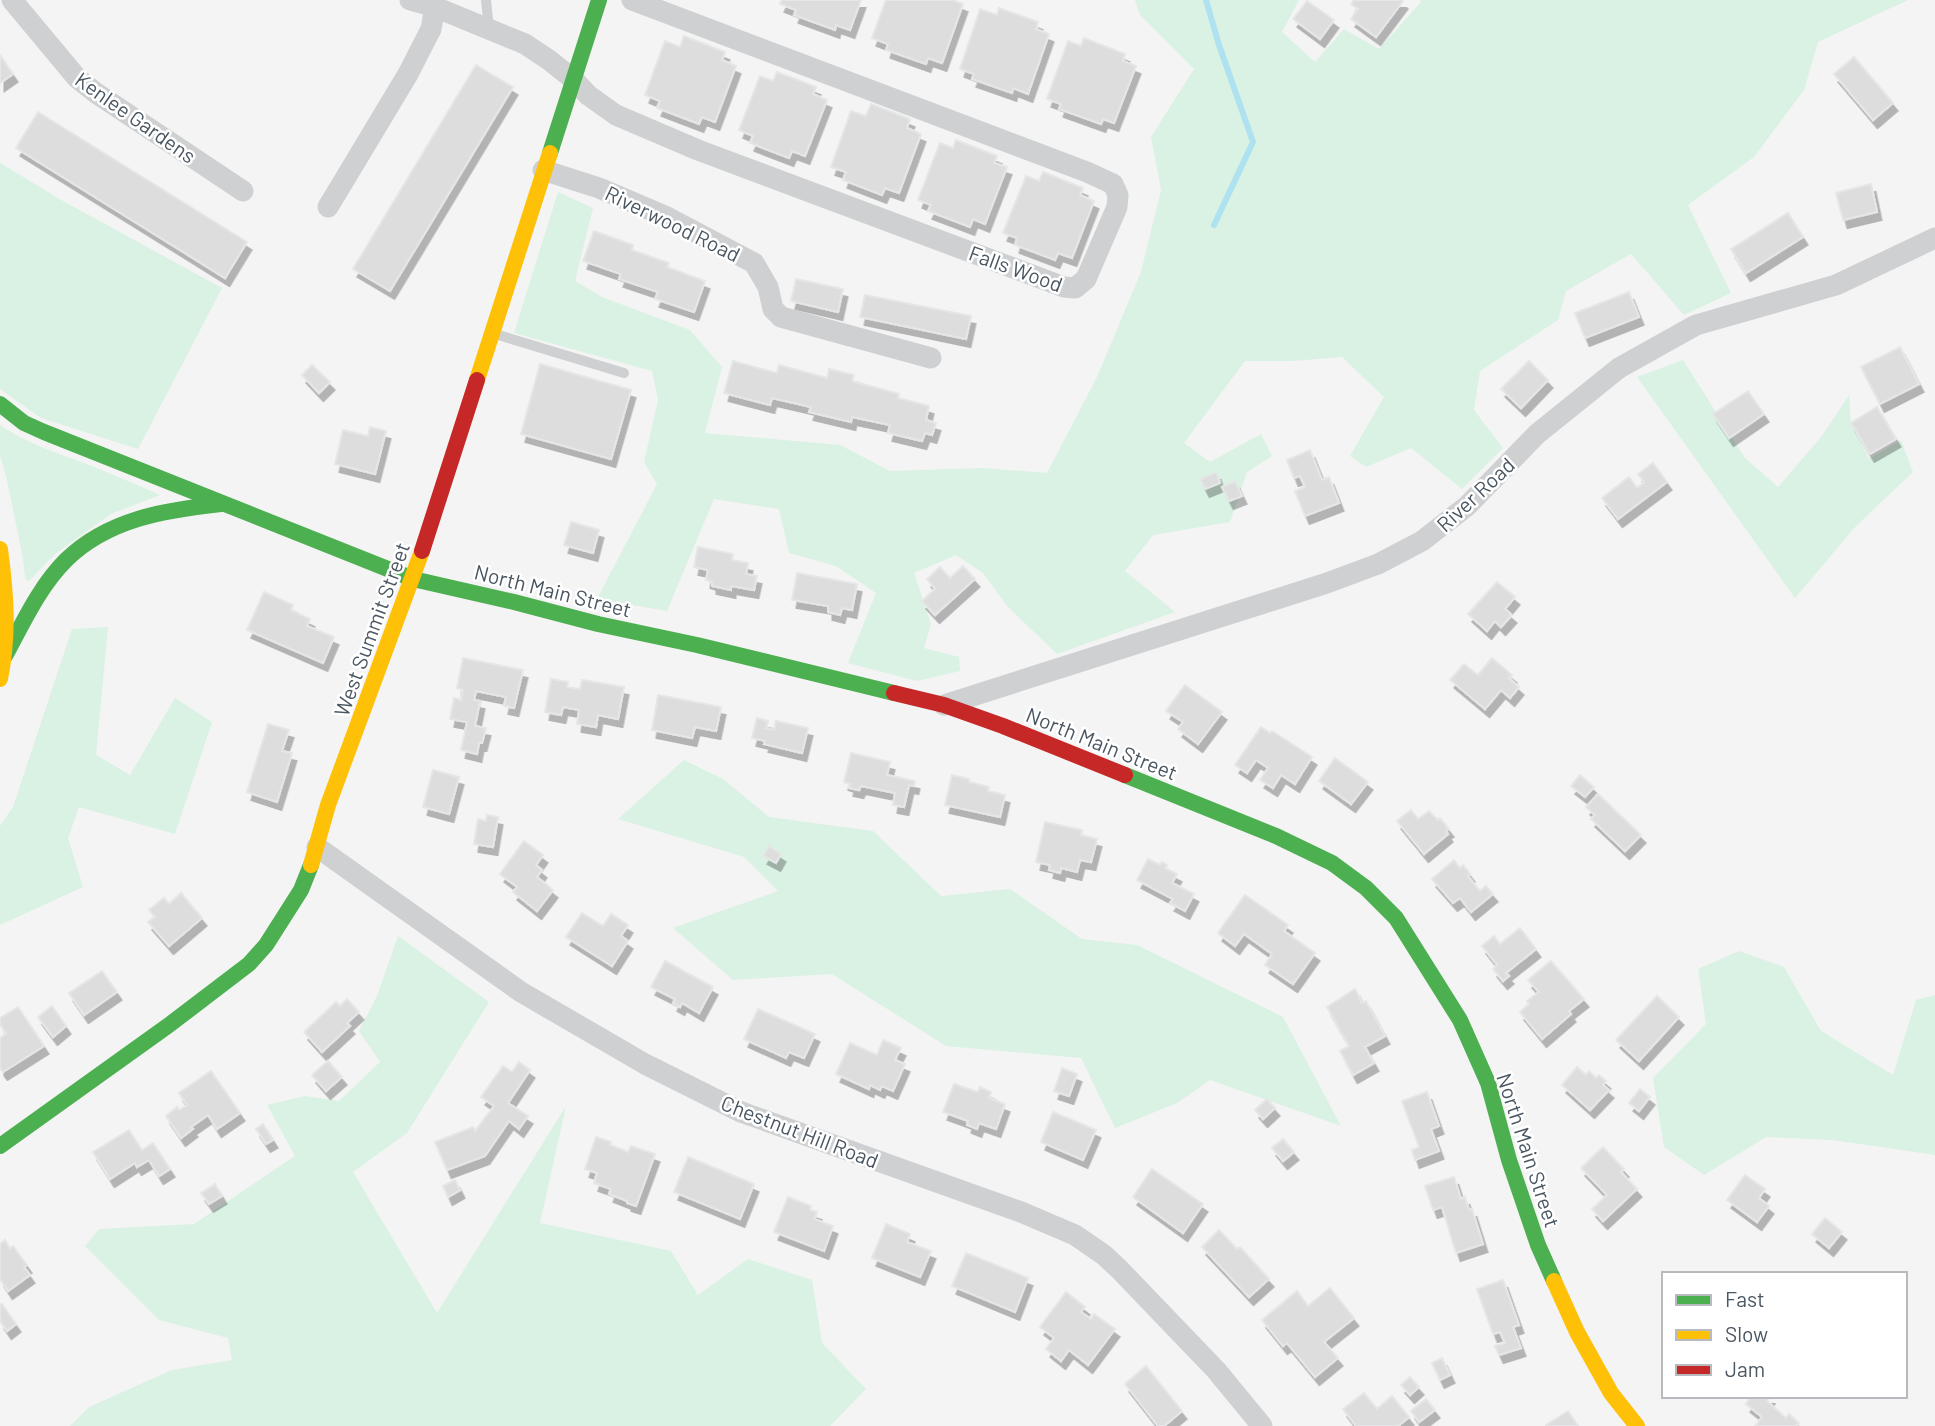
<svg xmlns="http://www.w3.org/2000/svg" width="1935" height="1426" viewBox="0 0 1935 1426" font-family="Barlow,sans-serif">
<defs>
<filter id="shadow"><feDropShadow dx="4.5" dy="8" stdDeviation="0" flood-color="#0004"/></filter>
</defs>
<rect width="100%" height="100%" fill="#f4f4f4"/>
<g fill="#d9f2e3">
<polygon points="1135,0 1299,0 1282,32 1315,62 1344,29 1379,49 1421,2 1420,0 1908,0 1818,42 1804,90 1754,157 1688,205 1731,293 1684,315 1631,254 1566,291 1558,320 1480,371 1474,410 1503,448 1462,489 1411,448 1366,467 1350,456 1384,397 1342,357 1293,361 1245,361 1184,443 1210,462 1261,434 1272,456 1247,472 1230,522 1153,535 1125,571 1175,612 1057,654 1008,607 983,573 956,555 914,573 931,624 924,648 959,657 960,671 917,681 848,663 876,593 836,566 789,553 779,509 714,499 667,611 597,599 657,484 644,462 658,400 652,371 514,333 558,192 593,208 575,281 602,297 690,330 722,367 705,433 840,445 890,471 983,468 1047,473 1097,377 1141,272 1161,190 1151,137 1194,69 1140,15"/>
<polygon points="0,163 63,201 222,288 138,449 41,418 0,389"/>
<polygon points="1683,360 1745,458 1778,487 1822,436 1849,395 1851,423 1869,459 1901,440 1913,472 1856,526 1795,598 1637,377"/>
<path d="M 0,425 C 26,443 55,452 84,463 C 110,473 135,484 160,495 L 111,514 L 55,554 L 30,580 L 28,581 L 25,578 L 23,558 L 7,480 L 0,456 Z"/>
<polygon points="108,627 96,755 130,775 175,698 212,722 175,834 79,807 68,838 83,887 0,925 0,826 13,807 72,629"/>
<polygon points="684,760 723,779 769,817 873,831 941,896 1010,889 1082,939 1137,945 1283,1017 1341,1126 1210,1080 1177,1103 1115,1128 1081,1058 946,1046 832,974 733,980 673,928 778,891 744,857 618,819"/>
<polygon points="398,936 489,1002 407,1133 353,1172 437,1313 566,1106 540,1223 671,1251 698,1295 748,1259 812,1280 822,1343 866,1389 830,1426 70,1426 89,1407 172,1370 232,1360 228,1338 159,1320 85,1246 99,1229 194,1224 295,1156 267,1105 305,1096 339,1101 380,1062 359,1031 377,996"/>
<polygon points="1739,951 1784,967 1821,1031 1893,1075 1916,1000 1935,995 1935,1155 1833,1140 1766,1137 1704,1175 1664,1147 1653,1078 1706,1024 1698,969"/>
</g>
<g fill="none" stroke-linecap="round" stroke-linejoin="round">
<polyline stroke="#aee2f0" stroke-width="6" points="1206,0 1219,45 1253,142 1214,225"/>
</g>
<g fill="#ddddde" stroke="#e5e6e7" stroke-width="2" filter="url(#shadow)">
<polygon points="782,0 861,0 850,30 836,25 835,30 794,15 796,10 780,4"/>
<polygon points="886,0 953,0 963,4 942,63 928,58 926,64 886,50 888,44 872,38"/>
<polygon points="1354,0 1402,0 1403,1 1376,37 1351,19 1358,9 1351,4"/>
<polygon points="1307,1 1334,20 1320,39 1293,19"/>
<polygon points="999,8 1038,22 1036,29 1049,34 1028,94 1013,88 1012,93 972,79 974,74 960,69 980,9 997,15"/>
<polygon points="684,36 725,52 722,60 736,66 715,122 702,117 699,124 657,108 660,101 645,95 665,41 680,47"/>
<polygon points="1084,38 1125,54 1123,61 1136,66 1114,123 1103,119 1101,124 1059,109 1061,104 1047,99 1068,41 1081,46"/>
<polygon points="0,55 13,74 0,83"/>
<polygon points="1854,57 1893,103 1873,120 1834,74"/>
<polygon points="476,65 513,87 390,291 353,269"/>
<polygon points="777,72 816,87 813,94 827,100 805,156 792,151 789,158 750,143 753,136 739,130 760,76 773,81"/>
<polygon points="871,104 910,119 907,128 921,134 899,193 885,188 882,195 843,180 846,172 831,167 851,111 866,116"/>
<polygon points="38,112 247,242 225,278 16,148"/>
<polygon points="956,140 997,156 994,163 1007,167 985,224 973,219 970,227 928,211 931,205 918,200 940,143 953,148"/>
<polygon points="1043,172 1083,188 1080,195 1094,201 1072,258 1058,253 1055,260 1015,245 1017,238 1003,233 1026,176 1039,181"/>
<polygon points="1871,184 1877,212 1843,220 1836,193"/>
<polygon points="1788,213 1803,237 1746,273 1731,249"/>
<polygon points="594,231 633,245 632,250 669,263 667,267 705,281 694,312 655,299 658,292 619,279 621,274 583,261"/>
<polygon points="796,279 843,289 838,312 791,301"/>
<polygon points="1629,292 1639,317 1585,338 1575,313"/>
<polygon points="865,295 971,316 966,339 860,317"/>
<polygon points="1900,347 1919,384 1880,404 1861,367"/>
<polygon points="733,361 777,373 779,365 827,378 829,369 854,375 852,381 899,394 898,398 929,406 926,420 936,423 932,435 925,433 922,441 888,433 890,425 852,417 851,422 809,412 811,407 772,398 770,405 724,393"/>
<polygon points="1529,361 1548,380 1521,408 1501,389"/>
<polygon points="540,364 631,390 611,459 521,434"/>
<polygon points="312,365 330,382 319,393 302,375"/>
<polygon points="1748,391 1764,414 1729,438 1713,414"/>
<polygon points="1877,407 1896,439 1870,454 1851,423"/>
<polygon points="370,427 386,431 375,474 335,464 343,430 368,436"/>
<polygon points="1310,450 1322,480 1329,477 1339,503 1305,516 1295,491 1305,487 1300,476 1294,478 1287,460"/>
<polygon points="1653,463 1667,482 1618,519 1602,498 1629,477 1637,488 1644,482 1638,474"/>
<polygon points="1216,472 1220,483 1205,489 1200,479"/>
<polygon points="1235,481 1242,496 1229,501 1222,487"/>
<polygon points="571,522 599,530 593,553 564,545"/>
<polygon points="698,547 733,554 732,560 748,563 746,574 757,576 754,590 731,586 731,590 712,586 712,582 706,580 708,570 694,567"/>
<polygon points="963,566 975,579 935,615 922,601 935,589 927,579 940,567 950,578"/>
<polygon points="797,573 857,584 852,610 842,608 840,615 828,612 828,606 792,600"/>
<polygon points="1497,582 1515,597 1505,609 1512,615 1501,627 1495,621 1487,631 1468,614"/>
<polygon points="264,592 293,605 291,610 310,619 307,626 334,637 323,663 247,630"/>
<polygon points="463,658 523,670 514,708 504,706 506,697 476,691 474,700 480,701 475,726 486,728 482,743 479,743 477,754 461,750 467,722 450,719 454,698 461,700 463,690 457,688"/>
<polygon points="1492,658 1512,675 1509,678 1519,687 1510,698 1501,690 1485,709 1450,680 1464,664 1478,675"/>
<polygon points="551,679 568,682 567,687 580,689 582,680 624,687 618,719 598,715 596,727 577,724 579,710 563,707 561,715 545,712"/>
<polygon points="1185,685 1222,712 1198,744 1178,729 1183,722 1166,711"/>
<polygon points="658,695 721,707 716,731 695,727 692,738 652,730"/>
<polygon points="757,718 768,721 766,728 774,730 776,721 808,728 802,753 764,744 765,741 752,738"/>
<polygon points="268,724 289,730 282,751 292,753 277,802 247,792"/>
<polygon points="1261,727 1270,733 1272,731 1312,757 1295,784 1281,775 1273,788 1260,780 1268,768 1256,760 1247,773 1235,765"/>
<polygon points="851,753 890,762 887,775 915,781 914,786 909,785 904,807 893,805 895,793 861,786 859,790 849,788 850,784 844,782"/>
<polygon points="1335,758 1368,782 1351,804 1319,781"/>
<polygon points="433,770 459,777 449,814 423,807"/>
<polygon points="952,775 969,779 969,782 989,787 988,791 1005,795 1000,817 945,805"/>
<polygon points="1580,775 1594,787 1585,797 1571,786"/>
<polygon points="1598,794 1641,835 1625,851 1591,819 1595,815 1586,807"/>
<polygon points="1411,810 1418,819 1429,811 1438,820 1440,818 1449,829 1446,831 1448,834 1424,854 1397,821"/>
<polygon points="487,815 498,817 493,847 474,844 478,819 486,821"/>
<polygon points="1045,822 1082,830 1081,835 1097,839 1091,862 1080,860 1077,872 1061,868 1060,873 1049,870 1050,865 1036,862"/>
<polygon points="524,841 543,855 536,865 542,870 537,877 553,890 537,911 513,892 517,887 500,874"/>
<polygon points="769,846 781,854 776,863 763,856"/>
<polygon points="1148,859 1160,865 1162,862 1167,865 1165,868 1177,874 1172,883 1194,894 1185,911 1170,903 1173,899 1137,880"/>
<polygon points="1454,860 1460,868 1463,865 1470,874 1468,876 1480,891 1486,886 1493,894 1471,912 1460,898 1453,903 1432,879"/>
<polygon points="181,893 202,918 169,946 148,922 155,917 149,910 164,898 169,904"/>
<polygon points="1245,895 1288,925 1284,931 1315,953 1293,984 1265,965 1272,954 1244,934 1235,946 1218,933"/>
<polygon points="582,913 603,926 611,914 628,925 621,936 628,941 612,966 566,937"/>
<polygon points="1520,928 1536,949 1506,973 1509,976 1503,981 1493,969 1497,965 1482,946 1494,936 1500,944"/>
<polygon points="665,961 713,987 699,1013 682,1003 680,1007 673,1003 675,999 651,987"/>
<polygon points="1551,961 1584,999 1569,1011 1571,1014 1542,1039 1520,1012 1529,1004 1527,1001 1539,992 1528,980"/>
<polygon points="102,971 117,992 84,1015 69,993"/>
<polygon points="1355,989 1362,1003 1366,1001 1385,1036 1365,1047 1374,1063 1353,1075 1340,1051 1349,1046 1327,1007"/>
<polygon points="1657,996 1679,1017 1639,1061 1616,1040"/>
<polygon points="347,999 359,1012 347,1023 350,1026 322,1052 304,1032 336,1002 340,1006"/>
<polygon points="52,1006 66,1026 53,1037 38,1017"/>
<polygon points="18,1007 44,1046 3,1072 0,1068 0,1038 6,1034 0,1024 0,1018"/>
<polygon points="758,1009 815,1034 804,1058 789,1052 786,1058 744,1039"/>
<polygon points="883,1040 901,1048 895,1060 905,1064 893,1091 882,1086 880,1090 870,1085 869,1089 836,1074 850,1043 877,1055"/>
<polygon points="328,1061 342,1077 326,1091 312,1075"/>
<polygon points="519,1062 530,1070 508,1103 528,1116 519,1129 509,1121 485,1156 447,1170 435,1142 473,1127 475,1131 494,1106 481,1097 503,1066 512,1072"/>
<polygon points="1577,1067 1586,1075 1589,1071 1596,1078 1599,1075 1606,1081 1603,1085 1609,1090 1590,1110 1562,1085"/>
<polygon points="1062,1068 1077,1074 1069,1096 1054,1091"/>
<polygon points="211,1071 240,1113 217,1129 208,1115 191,1127 193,1129 181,1138 166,1116 177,1107 179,1110 187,1105 179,1093"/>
<polygon points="954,1084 978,1092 980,1087 991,1092 989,1098 1005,1104 996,1129 979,1123 977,1129 967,1125 968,1121 943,1112"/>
<polygon points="1640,1089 1650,1097 1639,1111 1629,1103"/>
<polygon points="1427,1092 1439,1126 1431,1129 1439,1151 1415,1160 1412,1150 1419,1147 1402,1101"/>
<polygon points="1267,1099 1275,1108 1263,1119 1255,1110"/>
<polygon points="1053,1112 1096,1130 1083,1160 1041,1142"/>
<polygon points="263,1124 273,1140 266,1144 256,1129"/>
<polygon points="129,1130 142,1150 153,1143 170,1169 159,1176 149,1160 137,1167 135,1163 110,1179 93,1152"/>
<polygon points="596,1137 611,1142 610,1145 628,1152 631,1146 655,1154 636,1206 627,1203 627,1201 609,1194 611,1189 594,1183 597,1173 585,1169"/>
<polygon points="1283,1139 1294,1152 1283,1161 1272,1148"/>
<polygon points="1603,1147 1624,1169 1621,1172 1637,1189 1603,1221 1592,1209 1607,1195 1581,1168"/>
<polygon points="688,1157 754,1184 740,1219 674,1192"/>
<polygon points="1152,1169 1203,1204 1183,1233 1133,1197"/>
<polygon points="1745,1175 1765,1189 1759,1198 1769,1206 1757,1222 1727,1200"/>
<polygon points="1454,1177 1461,1199 1465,1197 1469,1210 1472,1209 1483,1244 1456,1253 1442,1207 1433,1210 1425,1186"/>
<polygon points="455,1180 460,1190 448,1197 443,1186"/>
<polygon points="215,1184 222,1196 209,1204 201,1193"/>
<polygon points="788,1197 811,1206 810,1210 817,1212 814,1219 833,1226 824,1251 774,1232"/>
<polygon points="1825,1218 1842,1232 1829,1248 1812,1234"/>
<polygon points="886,1224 910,1234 907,1242 931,1251 920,1277 872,1258"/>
<polygon points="1219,1230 1237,1249 1240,1247 1269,1279 1249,1297 1202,1247"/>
<polygon points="5,1240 10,1249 13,1246 27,1265 24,1267 30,1275 8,1291 0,1279 0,1244"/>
<polygon points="966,1253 1028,1278 1015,1312 952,1286"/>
<polygon points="1503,1280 1519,1325 1513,1327 1521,1348 1499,1355 1495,1346 1505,1343 1500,1332 1493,1334 1477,1289"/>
<polygon points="1330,1288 1354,1318 1324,1342 1338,1358 1315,1377 1287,1343 1283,1346 1262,1320 1297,1291 1308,1306"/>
<polygon points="1066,1292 1085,1307 1081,1312 1091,1319 1094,1314 1115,1329 1088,1365 1069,1350 1061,1361 1046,1349 1054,1338 1040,1327"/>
<polygon points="2,1304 16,1324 7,1331 0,1321 0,1305"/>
<polygon points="1442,1358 1450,1375 1440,1380 1432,1363"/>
<polygon points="1146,1366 1182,1411 1164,1426 1158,1426 1125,1384"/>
<polygon points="1410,1377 1419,1387 1410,1395 1401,1385"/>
<polygon points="1364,1393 1377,1409 1392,1396 1409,1417 1398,1426 1356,1426 1343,1409"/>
<polygon points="1752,1396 1770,1396 1767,1401 1786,1418 1789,1414 1799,1423 1796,1426 1755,1426 1762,1417 1746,1404"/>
<polygon points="1426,1399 1435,1410 1419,1422 1411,1411"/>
<polygon points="1568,1411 1578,1426 1546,1426 1546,1425"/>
</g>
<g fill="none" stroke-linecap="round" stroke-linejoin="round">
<g stroke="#ced0d2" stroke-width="10">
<polyline points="486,0 489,29"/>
<polyline points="495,334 624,373"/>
</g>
<g stroke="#ced0d2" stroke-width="21">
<polyline points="12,0 77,78 96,93 243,191"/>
<polyline points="435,7 525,44 549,60 573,79 588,95 616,115 698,150 1064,287 1075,288 1086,279 1117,207 1118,195 1113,184 1087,172 632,0"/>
<polyline points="543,170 599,188 667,217 754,263 768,287 773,309 781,317 931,358"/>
<polyline points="328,207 408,74 431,29 435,7 410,0"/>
<polyline points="944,705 1327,583 1378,564 1422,541 1467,506 1537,434 1619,368 1696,325 1836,285 1935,238"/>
<polyline points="317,847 521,992 645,1064 741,1112 1021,1212 1075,1235 1104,1255 1119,1269 1216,1370 1262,1426"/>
</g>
<g stroke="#4caf50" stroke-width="16">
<polyline points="550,153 599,0"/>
<polyline points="0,404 24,423 44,432 413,579 514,602 598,624 697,645 894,693"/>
<path d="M 5,656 C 23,623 39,587 66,560 C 108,519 165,510 221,504"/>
<polyline points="1125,775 1276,836 1332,863 1366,888 1396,918 1460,1020 1488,1083 1509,1160 1538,1245 1554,1281"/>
<polyline points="0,1146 169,1025 249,964 266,945 301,890 311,865"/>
</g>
<g stroke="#ffc107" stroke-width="16">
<polyline points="477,380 550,153"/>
<path d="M 0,549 C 6,593 9,635 0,679"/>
<polyline points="311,865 328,805 422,551"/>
<polyline points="1554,1281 1577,1332 1611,1393 1637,1426"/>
</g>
<g stroke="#c62828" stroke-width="16">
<polyline points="422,551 477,380"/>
<polyline points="894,693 944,705 1003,726 1125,775"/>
</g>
</g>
<g text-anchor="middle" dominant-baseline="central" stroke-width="5" stroke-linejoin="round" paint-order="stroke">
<g font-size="21" fill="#4a5661" stroke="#fff">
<text transform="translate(136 117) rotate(35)">Kenlee Gardens</text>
<text transform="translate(673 223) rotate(26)">Riverwood Road</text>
<text transform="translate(1016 268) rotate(20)">Falls Wood</text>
<text transform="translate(1475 494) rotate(-43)">River Road</text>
<text transform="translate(553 590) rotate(14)">North Main Street</text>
<text transform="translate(371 629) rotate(-70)">West Summit Street</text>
<text transform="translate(1102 743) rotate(22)">North Main Street</text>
<text transform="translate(800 1131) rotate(21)">Chestnut Hill Road</text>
<text transform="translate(1529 1150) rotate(72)">North Main Street</text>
</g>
</g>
<rect x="1662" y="1272" width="245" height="126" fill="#ffffff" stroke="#b7bbc0" stroke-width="2"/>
<rect x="1676" y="1295" width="35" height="10" fill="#4caf50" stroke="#b7bbc0" stroke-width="2"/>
<text x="1725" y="1307" font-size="21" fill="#4a5661">Fast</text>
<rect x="1676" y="1330" width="35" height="10" fill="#ffc107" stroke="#b7bbc0" stroke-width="2"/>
<text x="1725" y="1342" font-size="21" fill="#4a5661">Slow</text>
<rect x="1676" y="1365" width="35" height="10" fill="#c62828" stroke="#b7bbc0" stroke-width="2"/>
<text x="1725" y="1377" font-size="21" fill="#4a5661">Jam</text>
</svg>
